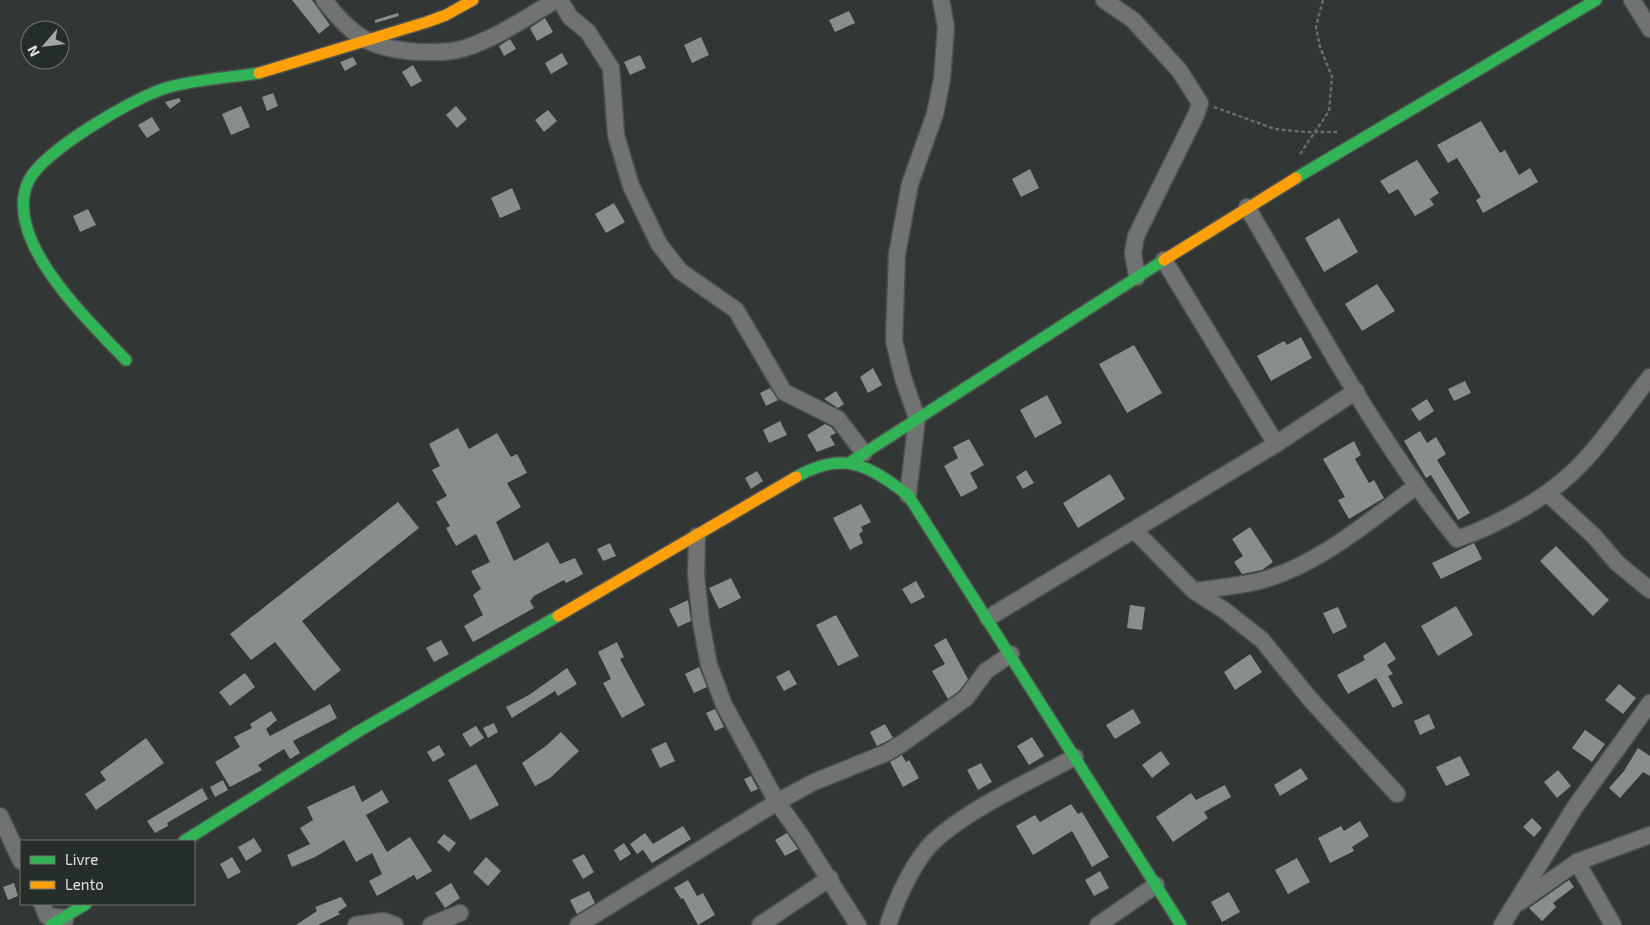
<svg xmlns="http://www.w3.org/2000/svg" width="1650" height="925" viewBox="0 0 1650 925" font-family="'Exo 2',sans-serif">
<rect width="100%" height="100%" fill="#323634"/>
<g fill="#898d8b">
<polygon points="292,0 312,0 330,25 319,34"/>
<polygon points="849,11 855,23 835,32 829,20"/>
<polygon points="398,13 399,16 375,23 375,20"/>
<polygon points="545,18 553,32 537,41 530,28"/>
<polygon points="701,37 709,55 692,63 684,45"/>
<polygon points="510,39 516,49 504,56 499,46"/>
<polygon points="562,53 568,64 551,74 545,63"/>
<polygon points="640,55 646,68 630,75 624,62"/>
<polygon points="353,57 357,64 345,71 340,62"/>
<polygon points="413,65 422,81 411,87 402,72"/>
<polygon points="273,93 278,106 267,111 262,97"/>
<polygon points="179,98 181,101 170,109 165,102"/>
<polygon points="241,106 250,127 231,135 222,114"/>
<polygon points="456,106 467,119 457,128 446,115"/>
<polygon points="548,110 557,121 544,132 535,120"/>
<polygon points="152,117 160,130 147,138 138,125"/>
<polygon points="1481,121 1500,153 1505,150 1519,175 1530,168 1538,182 1483,213 1476,200 1481,197 1457,158 1448,163 1437,145"/>
<polygon points="1417,160 1439,193 1430,199 1434,205 1415,216 1398,189 1389,194 1380,181"/>
<polygon points="1030,169 1039,188 1021,197 1012,179"/>
<polygon points="512,188 521,209 500,218 491,198"/>
<polygon points="614,203 625,222 606,233 595,214"/>
<polygon points="88,209 96,225 80,232 73,216"/>
<polygon points="1339,218 1358,252 1324,272 1305,238"/>
<polygon points="1377,284 1395,311 1362,331 1345,304"/>
<polygon points="1301,337 1312,358 1271,381 1257,356 1284,341 1287,345"/>
<polygon points="1134,345 1162,393 1127,413 1099,364"/>
<polygon points="873,368 882,385 868,393 860,377"/>
<polygon points="1465,381 1471,393 1454,401 1448,389"/>
<polygon points="770,388 778,400 766,406 760,393"/>
<polygon points="836,391 844,404 838,408 824,399"/>
<polygon points="1047,395 1062,423 1035,438 1020,410"/>
<polygon points="1427,399 1434,411 1419,421 1411,409"/>
<polygon points="780,421 787,435 769,443 763,430"/>
<polygon points="825,424 831,427 836,433 830,436 835,445 817,452 807,435"/>
<polygon points="458,428 469,449 497,433 511,457 517,454 527,473 507,483 521,507 496,522 514,561 548,542 560,564 575,558 583,574 566,583 564,580 534,596 530,601 534,608 473,642 464,626 483,615 473,595 481,589 471,571 490,562 476,534 456,546 446,528 450,526 436,502 447,496 432,470 440,466 429,444"/>
<polygon points="1420,431 1427,443 1436,437 1446,454 1437,460 1470,513 1458,520 1431,475 1426,478 1404,441"/>
<polygon points="969,439 984,465 970,473 978,488 961,497 944,466 958,458 953,447"/>
<polygon points="1354,441 1361,455 1355,459 1369,483 1374,480 1384,498 1349,519 1338,500 1345,497 1323,459"/>
<polygon points="1026,470 1034,483 1023,489 1016,477"/>
<polygon points="757,471 763,481 751,489 745,478"/>
<polygon points="1110,474 1125,499 1078,528 1063,503"/>
<polygon points="398,502 419,528 302,621 341,670 314,691 275,642 251,660 230,634"/>
<polygon points="861,504 871,522 861,527 863,531 859,534 863,543 850,550 833,518"/>
<polygon points="1250,527 1273,562 1262,570 1242,574 1234,562 1243,556 1232,539"/>
<polygon points="610,543 616,556 603,561 597,549"/>
<polygon points="1474,543 1482,559 1441,579 1432,563"/>
<polygon points="1556,546 1609,600 1593,616 1540,561"/>
<polygon points="731,578 741,598 719,609 709,588"/>
<polygon points="916,581 925,597 911,604 902,589"/>
<polygon points="688,600 691,621 678,627 669,609"/>
<polygon points="1130,605 1145,607 1142,630 1127,628"/>
<polygon points="1456,606 1473,635 1438,656 1421,626"/>
<polygon points="1338,607 1347,627 1333,634 1323,613"/>
<polygon points="836,615 859,656 838,666 816,625"/>
<polygon points="946,638 968,679 959,691 948,699 932,671 945,664 934,645"/>
<polygon points="441,640 449,654 434,662 426,648"/>
<polygon points="617,642 624,657 620,659 645,705 622,718 603,683 611,679 598,652"/>
<polygon points="1385,642 1396,659 1387,665 1393,674 1388,676 1403,703 1393,708 1376,678 1348,694 1337,675 1365,660 1363,656"/>
<polygon points="1250,654 1262,672 1235,690 1224,672"/>
<polygon points="699,667 707,687 694,693 685,674"/>
<polygon points="567,668 577,684 558,696 555,691 512,718 506,707 529,695"/>
<polygon points="789,670 797,684 784,691 776,677"/>
<polygon points="245,673 255,687 230,706 219,692"/>
<polygon points="1619,684 1636,698 1623,714 1605,700"/>
<polygon points="330,704 337,718 293,741 300,753 290,759 284,749 258,765 262,770 230,787 215,762 240,747 234,737 252,728 250,724 271,711 277,720 266,729 270,736"/>
<polygon points="715,709 724,727 715,731 706,713"/>
<polygon points="1133,709 1141,723 1115,739 1106,725"/>
<polygon points="1429,714 1435,728 1420,735 1414,721"/>
<polygon points="494,723 498,732 488,738 483,728"/>
<polygon points="885,724 893,738 877,746 870,732"/>
<polygon points="476,726 484,738 470,747 462,734"/>
<polygon points="1585,730 1605,744 1592,762 1572,748"/>
<polygon points="561,732 579,751 550,778 535,786 522,763 547,745"/>
<polygon points="1032,737 1044,756 1029,765 1017,746"/>
<polygon points="146,738 164,763 96,810 85,794 106,780 100,772"/>
<polygon points="666,742 675,761 660,768 651,749"/>
<polygon points="439,745 445,755 433,762 427,752"/>
<polygon points="1638,748 1650,756 1650,776 1643,772 1620,798 1609,788 1624,771"/>
<polygon points="1161,751 1170,764 1152,778 1142,765"/>
<polygon points="902,755 906,762 909,760 919,778 903,787 890,762"/>
<polygon points="1460,756 1470,775 1446,786 1436,767"/>
<polygon points="981,763 992,782 978,790 967,770"/>
<polygon points="476,764 499,805 470,820 448,780"/>
<polygon points="1301,768 1308,779 1280,796 1274,785"/>
<polygon points="1558,770 1571,786 1557,798 1544,782"/>
<polygon points="751,776 758,789 751,792 744,779"/>
<polygon points="223,780 228,790 215,797 210,787"/>
<polygon points="354,785 362,802 382,790 389,802 366,815 387,852 410,837 432,871 417,880 414,875 377,896 369,881 382,874 372,853 356,862 344,840 315,857 292,867 287,855 310,844 300,828 313,820 307,807"/>
<polygon points="1225,785 1231,797 1204,812 1208,818 1173,842 1156,817 1191,793 1196,800"/>
<polygon points="202,788 208,799 167,823 168,826 155,833 147,821"/>
<polygon points="1071,804 1078,814 1082,812 1109,857 1092,867 1072,831 1033,855 1016,826 1035,815 1040,822"/>
<polygon points="1532,818 1542,828 1534,837 1523,827"/>
<polygon points="1360,821 1369,836 1352,847 1354,851 1330,863 1318,838 1341,826 1344,831"/>
<polygon points="683,826 691,839 652,863 643,850 637,854 630,844 645,833 653,844"/>
<polygon points="787,833 798,849 785,856 775,840"/>
<polygon points="444,834 456,843 449,852 437,842"/>
<polygon points="254,838 262,851 246,861 238,847"/>
<polygon points="624,843 631,854 620,861 614,850"/>
<polygon points="584,854 594,872 583,879 572,860"/>
<polygon points="232,857 241,872 228,879 220,864"/>
<polygon points="486,857 501,871 488,886 473,872"/>
<polygon points="1297,858 1310,882 1288,894 1275,870"/>
<polygon points="1100,871 1109,888 1094,896 1085,880"/>
<polygon points="688,880 697,896 703,893 715,915 698,925 683,898 681,899 674,888"/>
<polygon points="1569,880 1574,887 1553,903 1556,907 1542,921 1529,908"/>
<polygon points="14,883 18,896 8,900 3,887"/>
<polygon points="451,883 460,898 445,908 435,893"/>
<polygon points="589,891 595,903 577,914 570,900"/>
<polygon points="1229,892 1240,912 1222,922 1211,902"/>
<polygon points="341,897 347,906 338,912 340,914 318,925 296,925 317,911 315,907"/>
</g>
<g fill="none" stroke-linecap="round" stroke-linejoin="round">
<g stroke="#4e524f" stroke-width="19">
<g id="street">
<path d="M 324,0 C 353,38 372,49 419,52 C 434,52 450,53 465,48 C 497,38 527,17 556,0"/>
<polyline points="560,0 570,17 588,32 611,68 616,135 631,186 659,244 680,271 736,310 784,392 838,419 864,453"/>
<polyline points="1104,0 1133,20 1179,70 1200,103 1196,115 1136,236 1133,253 1137,277"/>
<polyline points="1632,0 1650,29"/>
<path d="M 1247,207 C 1313,319 1375,437 1457,539 C 1498,525 1551,496 1581,464 C 1606,438 1627,406 1650,377"/>
<polyline points="1164,260 1276,444"/>
<polyline points="1547,493 1594,536 1617,563 1650,590"/>
<polyline points="908,495 917,418 903,378 894,341 897,254 910,184 935,114 942,79 946,27 941,0"/>
<polyline points="1134,530 1194,591 1224,610 1262,640 1310,699 1397,794"/>
<polyline points="697,536 696,575 701,622 709,665 724,705 777,802 802,837 858,925"/>
<path d="M 1194,591 C 1216,588 1238,586 1259,581 C 1317,566 1368,522 1415,487"/>
<polyline points="988,618 1276,444 1356,391"/>
<polyline points="0,816 21,861"/>
<polyline points="1577,862 1613,925"/>
<polyline points="1520,902 1577,862 1650,835"/>
<polyline points="42,904 47,916 65,918 65,920"/>
<polyline points="356,925 384,921 395,925"/>
<polyline points="431,925 460,913"/>
<polyline points="578,925 777,802 814,782 886,753 903,743 966,698 986,671 1011,654"/>
<polyline points="760,925 830,878"/>
<path d="M 888,925 C 896,900 914,860 934,841 C 971,807 1031,781 1075,757"/>
<polyline points="1098,925 1156,885"/>
<polyline points="1502,925 1575,807 1650,703"/>
</g>
</g>
<g stroke="#4e524f" stroke-width="14">
<g id="fast">
<polyline points="1296,178 1596,0"/>
<path d="M 126,360 C 93,326 37,271 26,224 C 22,209 22,194 29,180 C 45,150 133,98 166,88 C 196,79 228,78 259,73"/>
<polyline points="852,461 1164,260"/>
<path d="M 796,477 C 844,450 868,465 908,495 L 1181,925"/>
<polyline points="184,841 359,731 558,616"/>
<polyline points="51,925 86,904"/>
</g>
</g>
<g stroke="#4e524f" stroke-width="14">
<g id="slow">
<polyline points="259,73 427,22 446,15 473,0"/>
<polyline points="1164,260 1296,178"/>
<polyline points="558,616 796,477"/>
</g>
</g>
<g stroke="#696c6a" stroke-width="2.5" stroke-dasharray="4 2.5" stroke-linecap="butt">
<polyline points="1214,107 1275,129 1305,132 1337,132"/>
<polyline points="1300,154 1329,111 1332,77 1320,47 1316,27 1323,0"/>
</g>
<use href="#street" stroke="#707371" stroke-width="16"/>
<use href="#fast" stroke="#30b455" stroke-width="11"/>
<use href="#slow" stroke="#ff9f0a" stroke-width="11"/>
</g>
<rect x="20" y="840" width="175" height="65" fill="#262e29" stroke="#707773"/>
<rect x="30" y="856" width="25" height="8" fill="#30b455" stroke="#707773"/>
<text x="65" y="865" font-size="15" fill="#e0e5e2">Livre</text>
<rect x="30" y="881" width="25" height="8" fill="#ff9f0a" stroke="#707773"/>
<text x="65" y="890" font-size="15" fill="#e0e5e2">Lento</text>
<g transform="translate(45 45) rotate(242)"><circle r="24" fill="#262e29" stroke="#707773"/>
<path d="M0-4L9 19L0 12L-9 19Z" fill="#a3a8a5"/>
<text y="-8" font-size="14" font-weight="bold" text-anchor="middle" fill="#e0e5e2">N</text>
</g>
</svg>
